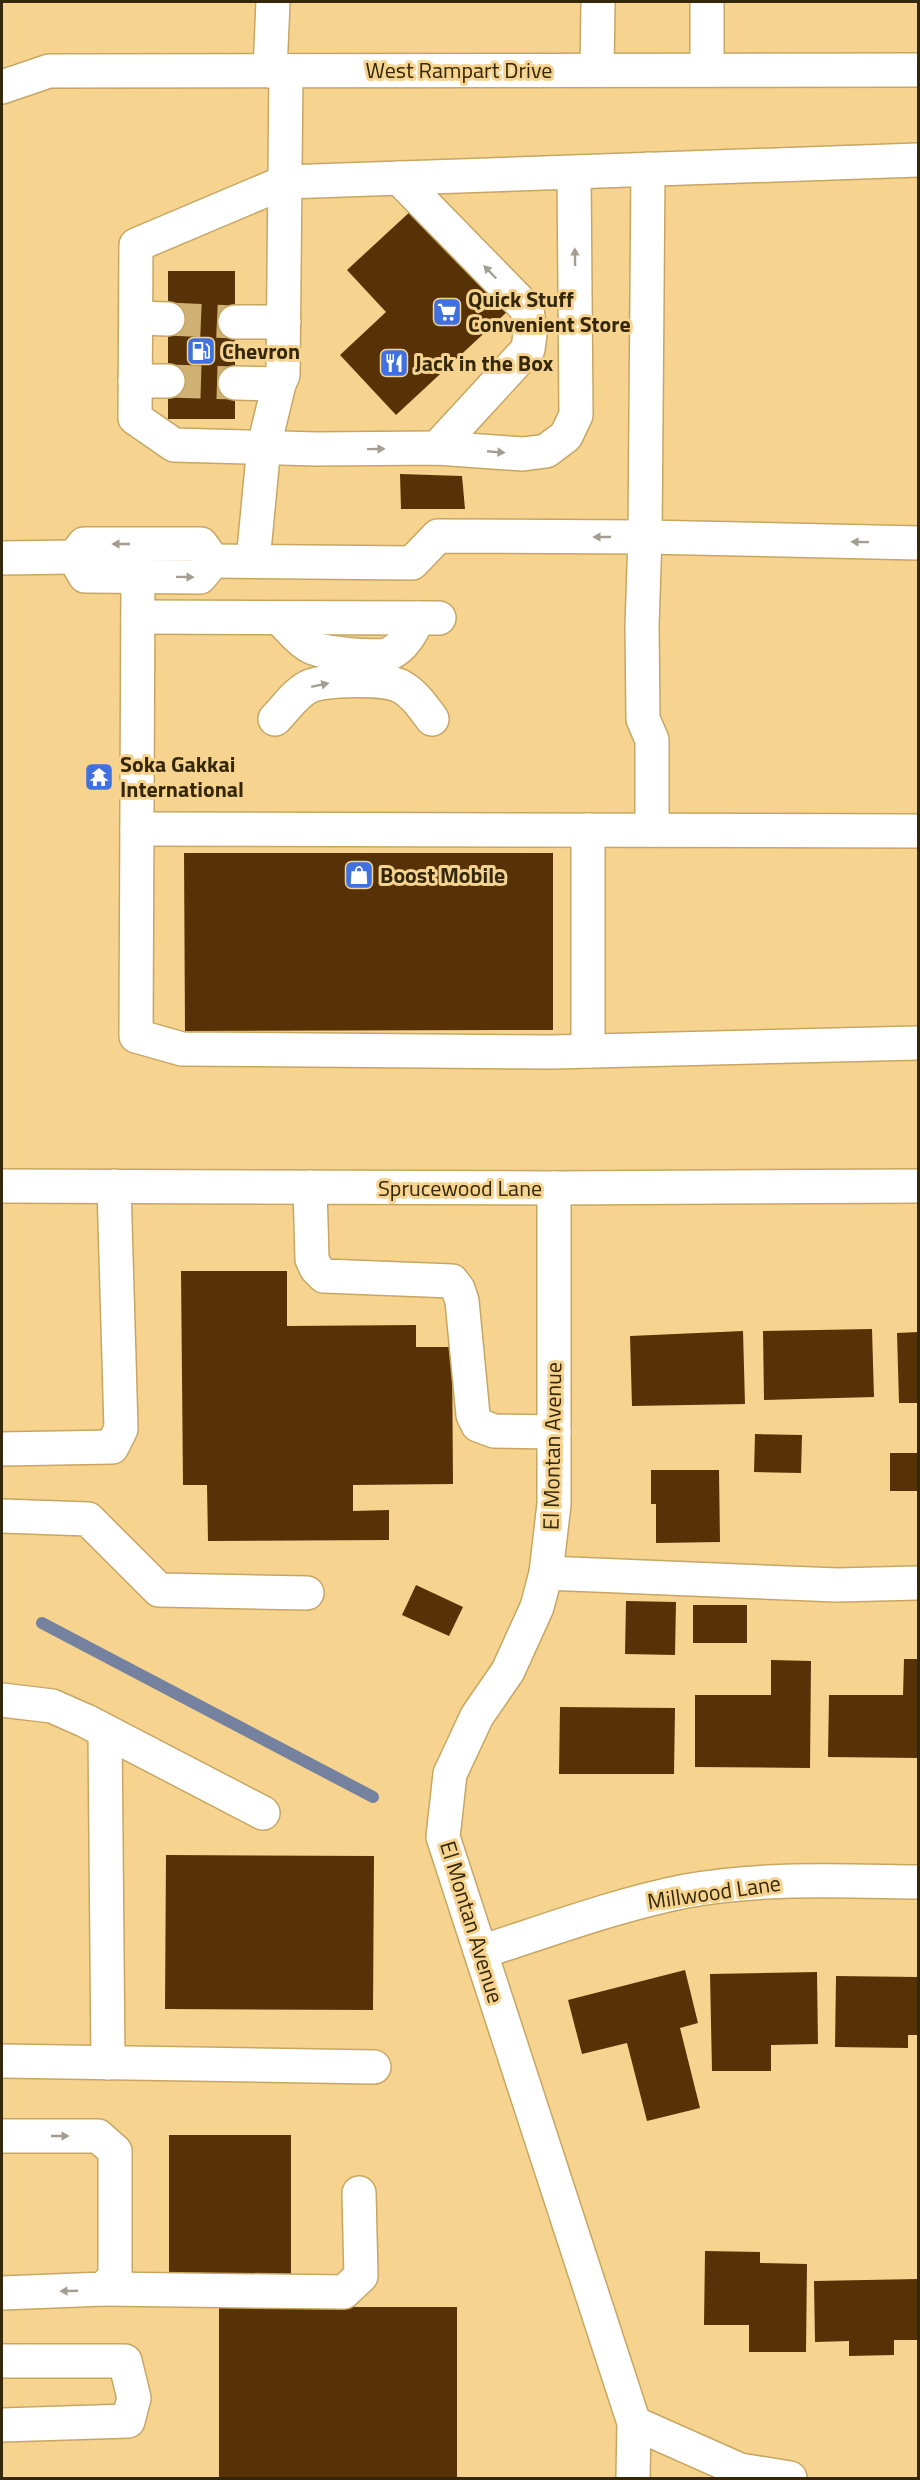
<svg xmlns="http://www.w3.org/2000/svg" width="920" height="2480" viewBox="0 0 920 2480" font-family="'Titillium Web',sans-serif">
<rect width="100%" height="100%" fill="#f6d48f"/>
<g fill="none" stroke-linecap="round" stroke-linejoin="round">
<polyline stroke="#74829f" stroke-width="12" points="42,1623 373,1797"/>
</g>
<g fill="#573207">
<polygon points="413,209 508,311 396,415 340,355 386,312 347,270"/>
<rect x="168" y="271" width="67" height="148"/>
<polygon points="400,474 462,476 465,509 401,509"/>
<polygon points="184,853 553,853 553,1030 185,1031"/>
<polygon points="181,1271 287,1271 287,1326 416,1325 416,1347 452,1347 453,1484 353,1485 353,1511 389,1510 389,1540 208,1541 207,1485 183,1485"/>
<polygon points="872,1329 874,1397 764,1400 763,1331"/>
<polygon points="743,1331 745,1404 632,1406 630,1336"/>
<polygon points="918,1332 918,1403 899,1403 897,1333"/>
<polygon points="755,1434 802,1435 801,1473 754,1472"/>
<rect x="890" y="1453" width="28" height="38"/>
<polygon points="651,1470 719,1470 720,1542 656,1543 656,1504 651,1504"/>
<polygon points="416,1585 463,1607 449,1636 402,1615"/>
<polygon points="626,1601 676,1602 675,1655 625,1654"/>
<rect x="693" y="1605" width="54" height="38"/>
<polygon points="904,1659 918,1659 918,1758 828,1757 829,1695 903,1695"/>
<polygon points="771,1660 811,1661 810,1768 695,1767 695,1695 771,1695"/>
<polygon points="560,1707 675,1708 674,1774 559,1774"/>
<polygon points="166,1855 374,1856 373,2010 165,2009"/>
<polygon points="685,1970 698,2023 680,2028 700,2108 647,2121 627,2043 582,2054 568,2000"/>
<polygon points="817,1972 818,2044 771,2045 771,2071 712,2071 710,1974"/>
<polygon points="836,1976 918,1977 918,2035 908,2035 908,2048 835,2047"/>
<rect x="169" y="2135" width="122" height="142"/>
<polygon points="705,2251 760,2252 760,2263 807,2264 806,2352 749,2352 749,2325 704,2325"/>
<polygon points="918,2279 918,2340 894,2340 894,2355 849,2356 849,2341 815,2342 814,2281"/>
<rect x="219" y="2307" width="238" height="171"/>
</g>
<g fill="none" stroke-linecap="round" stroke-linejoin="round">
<g stroke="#cfb174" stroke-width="33" stroke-dasharray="33 16" stroke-linecap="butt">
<polyline points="168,319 235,322"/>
<polyline points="168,381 235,383"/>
</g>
<g stroke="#c7a663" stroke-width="36">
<g id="minor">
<polyline points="597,70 598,2"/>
<polyline points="707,70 707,2"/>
<polyline points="270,71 273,2"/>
<polyline points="2,87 49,71 918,70"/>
<polyline points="648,169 645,537 642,626 643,719 652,740 652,830"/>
<polyline points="574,172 576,415 566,436 546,451 523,454 437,448 317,449 174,445 135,418 136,245 285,182 918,160"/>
<polyline points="399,178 527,309 530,334 528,349 437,448"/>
<polyline points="136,318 168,319"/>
<polyline points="235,322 284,322"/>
<polyline points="135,381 168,381"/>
<polyline points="235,383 279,384"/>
<polyline points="74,557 85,576 200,577 213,561"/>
<polyline points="74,557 84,544 201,544 213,561"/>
<polyline points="2,558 74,557"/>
<polyline points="213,561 412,563 438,536 645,537 918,543"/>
<polyline points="253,561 264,446 279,384 283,375 286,71"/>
<polyline points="138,576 136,1036 182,1049 553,1052 918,1043"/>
<polyline points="138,617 439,618"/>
<path d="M 279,618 C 289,627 299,641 311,647 C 323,653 377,659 389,654 C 404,647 412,632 418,618"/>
<path d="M 275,719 C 285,709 295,694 308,687 C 325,679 383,678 400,686 C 414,693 423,707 432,719"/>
<polyline points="137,829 918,831"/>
<polyline points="588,830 588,1051"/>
<polyline points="2,1186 554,1188 918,1186"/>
<polyline points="310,1187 312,1259 316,1268 324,1276 452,1281 458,1289 462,1301 473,1415 478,1425 494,1431 554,1432"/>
<polyline points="554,1188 554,1504 546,1573 537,1607 508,1671 477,1716 450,1774 443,1837 634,2423 633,2478"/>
<polyline points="2,1449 112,1447 121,1429 114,1186"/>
<polyline points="2,1516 88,1519 159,1590 307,1593"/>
<polyline points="546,1573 837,1585 918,1583"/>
<polyline points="2,1700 52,1706 86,1721 263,1813"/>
<polyline points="105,1731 108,2063"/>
<path d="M 481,1952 C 549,1930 616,1905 686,1891 C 763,1877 841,1881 918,1882"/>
<polyline points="2,2061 374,2067"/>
<polyline points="2,2136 98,2136 115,2151 115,2276 104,2289 2,2293"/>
<polyline points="104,2289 344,2292 361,2276 359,2193"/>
<polyline points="2,2361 125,2361 134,2398 128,2421 2,2425"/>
<polyline points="634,2423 740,2470 790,2478"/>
</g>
</g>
<use href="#minor" stroke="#fff" stroke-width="33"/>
</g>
<defs><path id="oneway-solid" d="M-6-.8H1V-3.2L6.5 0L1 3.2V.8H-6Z" transform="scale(1.5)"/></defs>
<g fill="#a49e91">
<use href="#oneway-solid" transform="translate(575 257) rotate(-91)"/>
<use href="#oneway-solid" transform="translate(490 272) rotate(-134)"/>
<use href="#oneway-solid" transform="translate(376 449) rotate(-1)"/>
<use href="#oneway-solid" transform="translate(496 452) rotate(5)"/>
<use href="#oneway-solid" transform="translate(602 537) rotate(-180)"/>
<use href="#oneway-solid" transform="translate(860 542) rotate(-179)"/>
<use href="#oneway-solid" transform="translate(121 544) rotate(180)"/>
<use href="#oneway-solid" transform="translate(185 577) rotate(1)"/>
<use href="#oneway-solid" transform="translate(320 685) rotate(-12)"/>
<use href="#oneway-solid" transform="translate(60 2136)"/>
<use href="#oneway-solid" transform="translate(69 2291) rotate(178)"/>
</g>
<defs>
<g id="supermarket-square" transform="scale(1.5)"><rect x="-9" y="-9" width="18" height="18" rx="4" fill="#4071e1" stroke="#f6d48f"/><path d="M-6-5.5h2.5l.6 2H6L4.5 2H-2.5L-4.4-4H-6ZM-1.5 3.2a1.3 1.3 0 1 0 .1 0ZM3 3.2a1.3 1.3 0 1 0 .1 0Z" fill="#fff"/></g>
<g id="fuel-square" transform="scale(1.5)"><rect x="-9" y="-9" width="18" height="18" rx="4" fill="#4071e1" stroke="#f6d48f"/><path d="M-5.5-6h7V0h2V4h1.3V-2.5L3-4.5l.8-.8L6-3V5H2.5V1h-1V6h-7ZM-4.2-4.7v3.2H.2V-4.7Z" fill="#fff"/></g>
<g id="restaurant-square" transform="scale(1.5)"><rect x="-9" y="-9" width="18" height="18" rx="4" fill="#4071e1" stroke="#f6d48f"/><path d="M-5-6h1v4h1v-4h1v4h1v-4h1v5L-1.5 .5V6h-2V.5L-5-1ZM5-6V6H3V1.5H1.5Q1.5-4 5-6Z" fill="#fff"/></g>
<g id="temple-square" transform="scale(1.5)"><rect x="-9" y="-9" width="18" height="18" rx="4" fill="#4071e1" stroke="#f6d48f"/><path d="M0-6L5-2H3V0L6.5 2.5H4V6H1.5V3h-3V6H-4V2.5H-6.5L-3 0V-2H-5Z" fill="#fff"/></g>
<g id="shop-square" transform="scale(1.5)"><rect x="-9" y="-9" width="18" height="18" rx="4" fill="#4071e1" stroke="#f6d48f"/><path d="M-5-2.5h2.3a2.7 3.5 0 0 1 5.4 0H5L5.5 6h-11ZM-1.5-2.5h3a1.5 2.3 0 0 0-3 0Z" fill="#fff"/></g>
</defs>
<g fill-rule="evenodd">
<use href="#supermarket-square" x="447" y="312"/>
<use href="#fuel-square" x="201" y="351"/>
<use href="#restaurant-square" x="394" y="363"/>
<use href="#temple-square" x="99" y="777"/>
<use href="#shop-square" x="359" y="875"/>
</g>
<g text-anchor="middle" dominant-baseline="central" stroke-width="6" stroke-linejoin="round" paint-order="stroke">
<g font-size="22" fill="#34270a" stroke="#f6d48f">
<text x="459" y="70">West Rampart Drive</text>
<text x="460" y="1188">Sprucewood Lane</text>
<text transform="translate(552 1446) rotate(-89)">El Montan Avenue</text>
<text transform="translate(714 1892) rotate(-8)">Millwood Lane</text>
<text transform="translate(472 1922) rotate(73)">El Montan Avenue</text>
</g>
<g font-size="22" font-weight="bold" fill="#34270a" stroke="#f6d48f" text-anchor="start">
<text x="468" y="299">Quick Stuff<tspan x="468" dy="25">Convenient Store</tspan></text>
<text x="222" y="351">Chevron</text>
<text x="415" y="363">Jack in the Box</text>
<text x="120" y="764">Soka Gakkai<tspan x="120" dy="25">International</tspan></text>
<text x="380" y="875">Boost Mobile</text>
</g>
</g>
<rect width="920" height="2480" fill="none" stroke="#34270a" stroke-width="6"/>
</svg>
